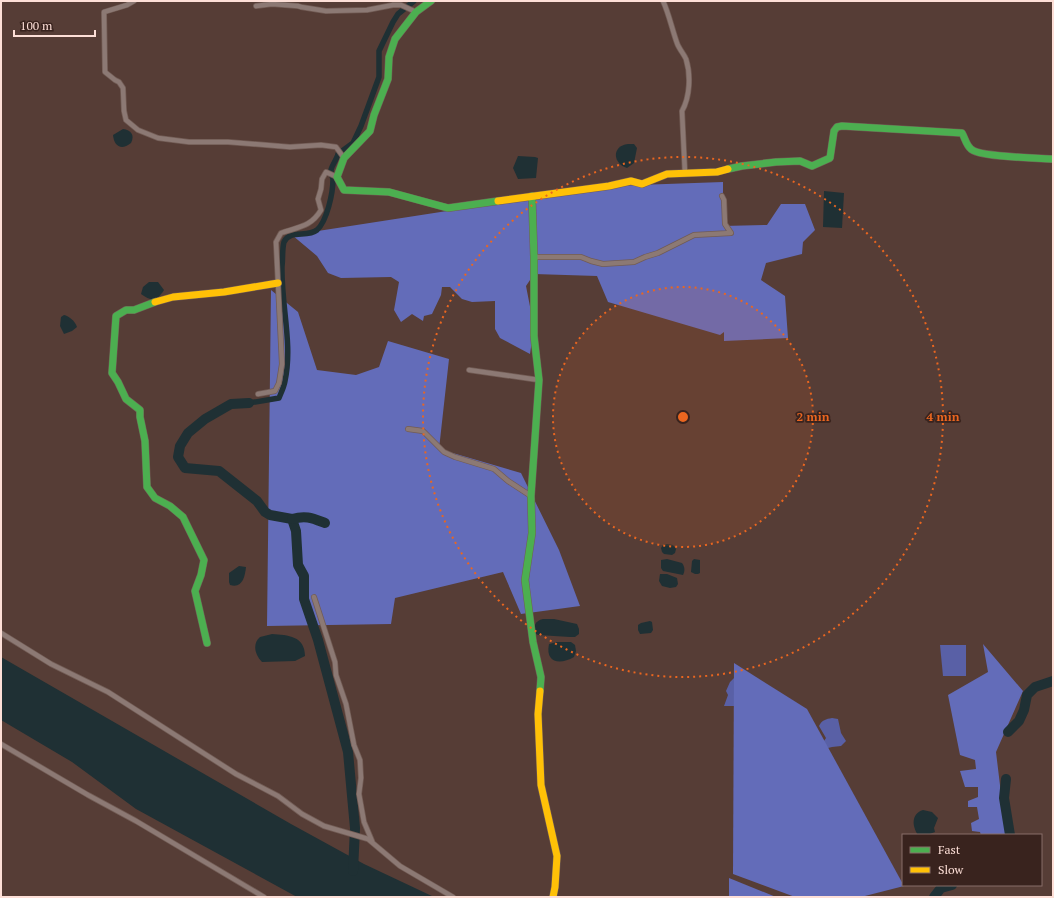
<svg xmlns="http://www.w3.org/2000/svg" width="1054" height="898" viewBox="0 0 1054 898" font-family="'PT Serif',serif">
<rect width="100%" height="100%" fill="#563d36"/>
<g fill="#5960a6">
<polygon points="940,645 966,645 966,676 943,676"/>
<polygon points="735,677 735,706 724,706 728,695 726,691 730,682"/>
<path d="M 832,718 L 838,719 L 841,733 L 846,741 L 841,746 L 832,747 L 828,748 L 822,744 L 826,738 L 819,726 C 822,720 826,719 832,718 Z"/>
</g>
<g fill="#636cb9">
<polygon points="723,182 723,226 767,225 781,204 805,204 815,230 803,242 802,254 766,263 761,280 785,296 788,338 724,341 724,332 720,335 608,302 597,276 534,274 526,286 534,327 530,354 500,338 495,329 495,301 472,302 462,299 450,287 442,287 441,295 432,314 424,316 423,321 412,314 401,322 394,310 399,282 391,277 341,278 328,273 317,256 292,235 609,186"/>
<polygon points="271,290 298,312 317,370 356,375 379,367 388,341 449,359 439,449 521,473 559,550 580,606 521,614 503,572 395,598 391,624 267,626"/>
<polygon points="983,644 1023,691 996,752 1006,835 981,835 980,832 972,831 971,823 979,819 977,807 968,807 968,801 978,797 978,787 965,787 960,771 976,769 975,760 960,755 948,695 988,672"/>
<polygon points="734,663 807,709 904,886 861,897 795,897 733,874"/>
<polygon points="729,878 776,897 729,897"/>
</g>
<g fill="#1f3034">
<path d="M 123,129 C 131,130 135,135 131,143 C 121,151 114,146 113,135 Z"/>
<path d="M 628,144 L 634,144 L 637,148 L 634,163 L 627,168 C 613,164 611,146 628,144 Z"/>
<polygon points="518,156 535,157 538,158 536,178 518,179 513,168"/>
<polygon points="824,191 844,193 842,228 823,227"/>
<path d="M 149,282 L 158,282 L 164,290 C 157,301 152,302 141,294 L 143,287 Z"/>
<path d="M 64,315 C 69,316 75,321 77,327 L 72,331 L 64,334 L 60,326 L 61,317 Z"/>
<polygon points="667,544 673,545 676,549 675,553 672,555 664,554 662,552 661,548 663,545"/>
<path d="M 667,559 L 682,563 C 685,567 685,571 683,575 L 663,571 L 661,568 L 661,560 Z"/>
<polygon points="694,559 700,560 700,573 698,574 695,574 691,572 692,561"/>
<path d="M 239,566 L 246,567 C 245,577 242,589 230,585 L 229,582 L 229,573 Z"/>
<polygon points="660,574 667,574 677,578 678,584 676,587 670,588 662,586 659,581"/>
<path d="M 543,619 L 554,619 L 577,624 L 579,629 L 579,634 L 575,637 L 570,637 L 538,635 L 534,633 C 534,625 535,621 543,619 Z"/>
<polygon points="650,621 652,622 653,630 651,633 640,634 638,630 638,625 641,623"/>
<path d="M 272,634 C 288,635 305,636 305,656 L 295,661 L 262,662 C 255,655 252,644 260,637 Z"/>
<path d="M 557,642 L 571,642 L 575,645 L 576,651 L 574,657 C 560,665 545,663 549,644 Z"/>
<polygon points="1,657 291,824 364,864 434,897 297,897 136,809 72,762 1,720"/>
<path d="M 923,810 L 932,812 L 938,818 L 934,828 L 935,832 L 927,835 L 918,835 C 912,826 911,814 923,810 Z"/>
</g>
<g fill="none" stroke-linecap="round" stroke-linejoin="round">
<path stroke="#1f3034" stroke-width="5.5" d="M 249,403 L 279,398 C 281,393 284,387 285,381 C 293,344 281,305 282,266 C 283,259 282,249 284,242 C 290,229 307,238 317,230 C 327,221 333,193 333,179 C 332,177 331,173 331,170 C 332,165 337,159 338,154 L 353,143 L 361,126 L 379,77 L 379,51 L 393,22 L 398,14 L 414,1"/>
<g stroke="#1f3034" stroke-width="10">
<polyline points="249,403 231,404 205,419 188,433 180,446 178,457 185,468 219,471 257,501 265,512 270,515 292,519 296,531 298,565 304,576 304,599 318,640 348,752 355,828 353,871"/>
<path d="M 292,519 C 306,515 312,518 325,523"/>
<polyline points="1008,732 1019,721 1024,710 1027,695 1035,687 1053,681"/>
<polyline points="1006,779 1004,798 1010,835"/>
<polyline points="934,897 941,888 952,885"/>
</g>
<g stroke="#725c55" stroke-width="6">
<g id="street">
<polyline points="134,1 127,5 104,12 105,72 115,80 119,82 123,88 124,111 126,120 138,130 158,138 189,142 228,142 290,147 321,145 336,147 344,158"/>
<path d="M 663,1 C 669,14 672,29 677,43 C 679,49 684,54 686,59 C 691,75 690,97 682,111 L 685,174"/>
<polyline points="256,6 272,4 298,6 301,7 326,11 367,10 393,5 401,5 416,12"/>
<polyline points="534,257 581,257 591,261 603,264 634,262 645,257 658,253 694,235 731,233 725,224 724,200 722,196"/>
<polyline points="469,370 539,380"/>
<path d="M 258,394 L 275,391 L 279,383 L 282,364 L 276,242 L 281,233 C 298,227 311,227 321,210 L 318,199 L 321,189 L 322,179 L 326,172 L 337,177"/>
<polyline points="408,429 423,431 444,452 455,457 494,469 508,481 531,496"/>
<polyline points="314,597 335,662 336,675 346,704 354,745 360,760 361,778 359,794 364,822 372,841"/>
<polyline points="1,633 51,664 108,692 236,774 278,796 302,814 324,826 368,839 400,866 453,897"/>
<polyline points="1,744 88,795 136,821 264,897"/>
</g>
</g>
<g stroke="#725c55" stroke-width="8">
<g id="fast">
<polyline points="431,1 416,12 395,39 389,57 388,79 374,115 370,131 344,158 337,177 344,190 389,192 448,208 498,201"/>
<path d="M 728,169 L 742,166 L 776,162 L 800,161 L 812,166 L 830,158 L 834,131 L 837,127 L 842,126 L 962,133 C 965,138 966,145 971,149 C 978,157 1039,158 1053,159"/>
<polyline points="532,196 534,257 534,336 539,380 531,496 532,533 525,580 533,642 541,677 540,691"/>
<polyline points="155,302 134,310 126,310 116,316 112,373 118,382 126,399 140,410 140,417 145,441 147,487 155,498 170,506 183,517 204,560 201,575 195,591 207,643"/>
</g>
</g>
<g stroke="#725c55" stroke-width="8">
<g id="slow">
<polyline points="498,201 609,186 631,181 642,184 667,174 717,172 728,169"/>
<polyline points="155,302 173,297 224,292 278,283"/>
<polyline points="540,691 538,714 541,785 557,856 555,887 553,897"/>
</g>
</g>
<use href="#street" stroke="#8c7974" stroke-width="4.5"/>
<use href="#fast" stroke="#4caf50" stroke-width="7"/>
<use href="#slow" stroke="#ffc107" stroke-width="7"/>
</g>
<circle cx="683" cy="417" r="130" fill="#ea6620" fill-opacity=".12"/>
<g fill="none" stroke="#ea6620" stroke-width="2" stroke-dasharray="2 4">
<circle cx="683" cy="417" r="130"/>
<circle cx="683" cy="417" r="260"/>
</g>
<circle cx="683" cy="417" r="6" fill="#ea6620" stroke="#39231e" stroke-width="2"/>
<g font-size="12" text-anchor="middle" font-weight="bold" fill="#ea6620" stroke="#39231e" stroke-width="3.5" stroke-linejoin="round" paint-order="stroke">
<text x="813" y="421">2 min</text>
<text x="943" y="421">4 min</text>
</g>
<rect width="1054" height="898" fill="none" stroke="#fddfd7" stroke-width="4"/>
<rect x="902" y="834" width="140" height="52" fill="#39231e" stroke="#876e68"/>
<rect x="910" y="847" width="20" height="6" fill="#4caf50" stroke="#876e68"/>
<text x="938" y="854" font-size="12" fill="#fddfd7">Fast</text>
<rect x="910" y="867" width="20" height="6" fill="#ffc107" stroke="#876e68"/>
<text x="938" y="874" font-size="12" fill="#fddfd7">Slow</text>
<path d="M14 30v6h81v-6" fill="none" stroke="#fddfd7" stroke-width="2"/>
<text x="20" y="30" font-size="12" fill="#fddfd7" stroke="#39231e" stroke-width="3" paint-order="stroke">100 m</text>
</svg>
